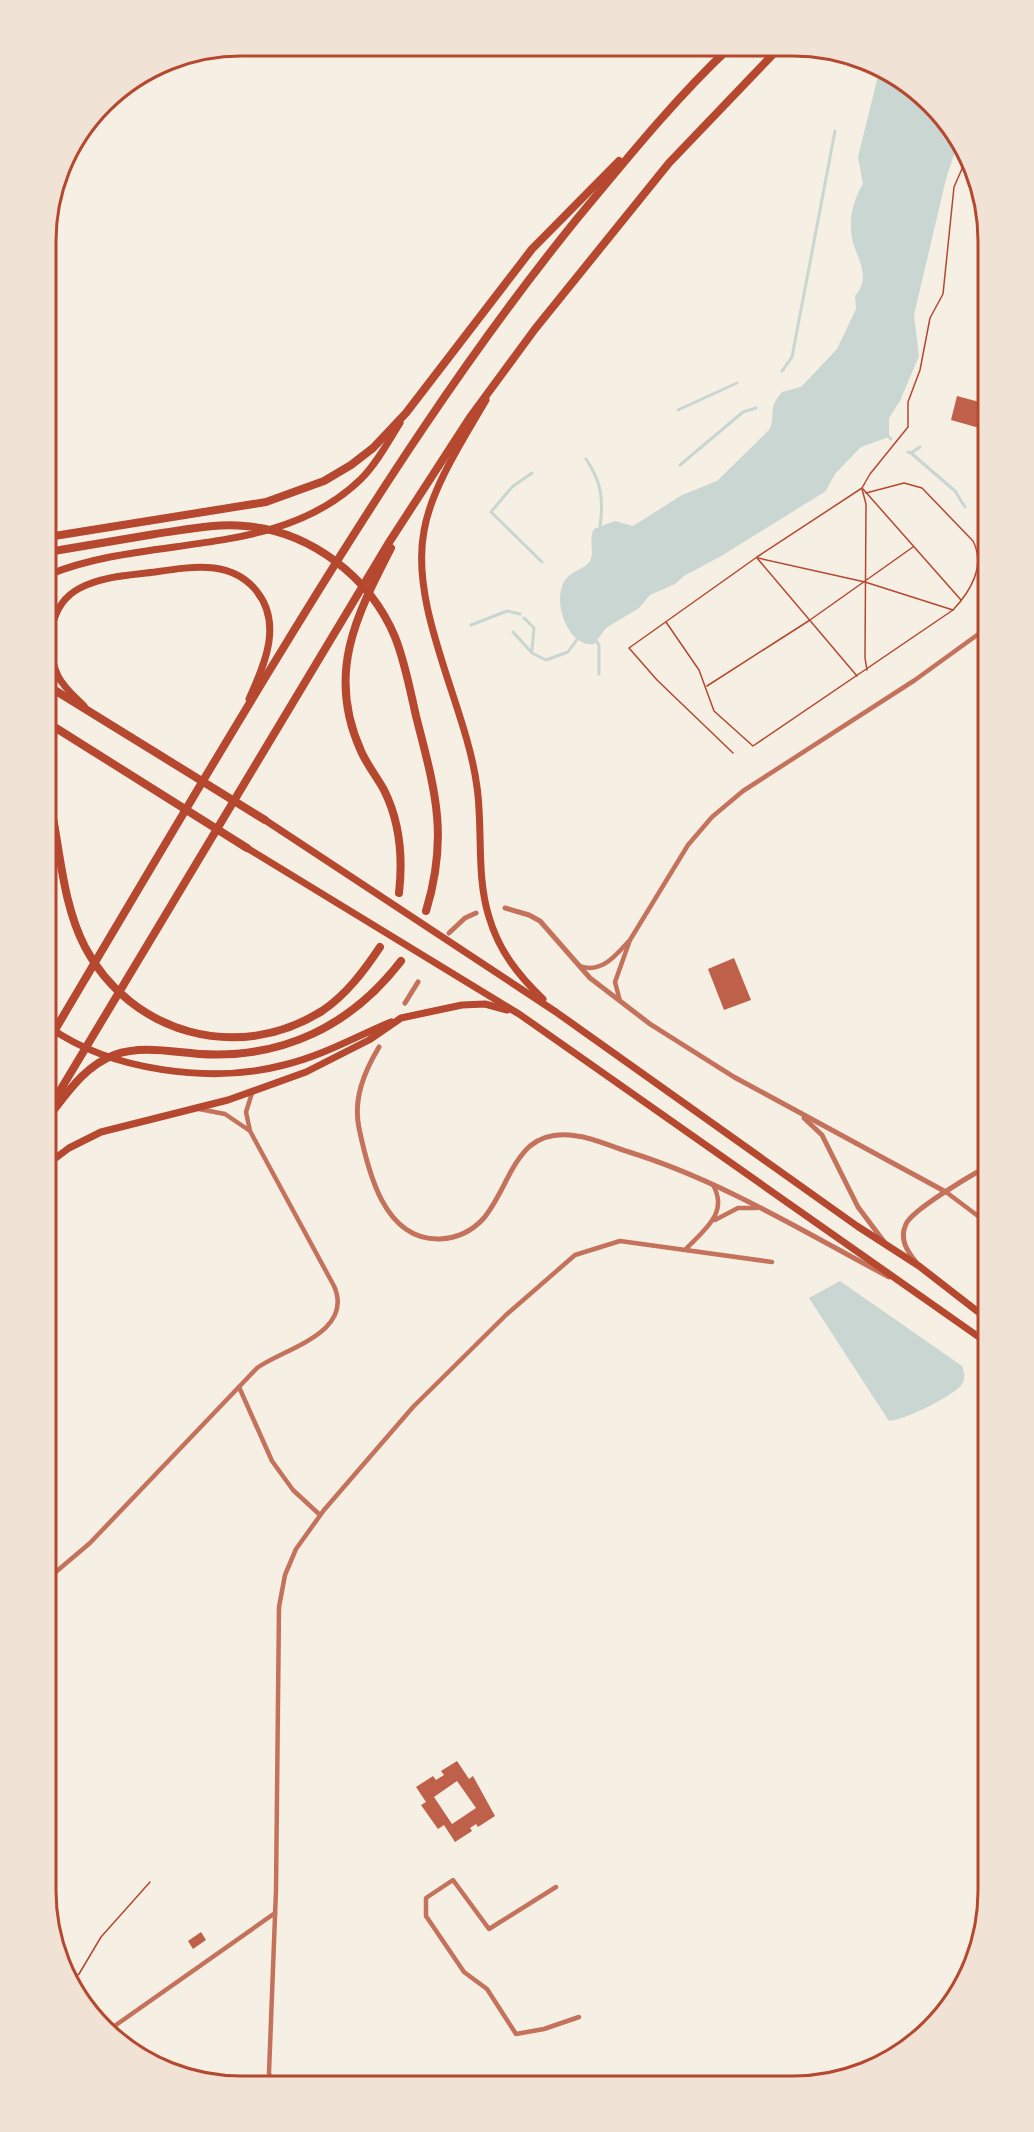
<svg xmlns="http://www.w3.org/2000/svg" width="1034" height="2132" viewBox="0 0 1034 2132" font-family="Bitter,serif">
<rect width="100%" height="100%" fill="#f6efe4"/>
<g fill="#c9d6d2">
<path d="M 879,72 L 923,94 L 959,139 L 946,179 L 914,315 L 919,356 L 900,401 L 889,418 L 889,437 L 861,447 L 835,474 L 826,491 L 723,555 L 684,576 L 675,584 L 650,595 L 639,608 L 606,628 L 594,644 C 569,648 553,604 563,584 C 569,570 585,570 590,561 C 595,550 588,540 594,529 L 615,521 L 633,526 L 682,495 L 717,481 L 769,430 C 777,416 766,410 782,392 L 801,387 L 837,349 L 856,309 L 855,296 C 875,273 851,254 851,229 C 850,213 855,197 863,184 L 858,157 Z"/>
<path d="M 840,1281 L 962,1366 C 964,1372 966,1378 962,1384 C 954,1396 904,1420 889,1421 L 809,1298 Z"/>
</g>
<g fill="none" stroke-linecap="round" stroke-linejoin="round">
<g stroke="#c9d6d2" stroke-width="3">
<polyline points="782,371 792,357 835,131"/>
<polyline points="678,410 737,383"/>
<polyline points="889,437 891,439"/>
<polyline points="908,452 911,453 920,447"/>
<polyline points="911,453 955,491 965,507"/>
<path d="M 586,459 C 601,481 604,499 600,526"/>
<polyline points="680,465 743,412 756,408"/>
<polyline points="532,473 512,487 491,512 542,562"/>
<polyline points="524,618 534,628 532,650"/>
<polyline points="471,625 507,611 520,614"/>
<polyline points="513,632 532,653 546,660 568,652 578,638"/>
<polyline points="596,641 599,645 599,674"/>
</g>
</g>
<g fill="#bf614a" fill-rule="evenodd">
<polygon points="957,396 983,403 983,429 951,420"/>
<polygon points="734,958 751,1000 724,1010 708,969"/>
<path d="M 457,1761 L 469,1779 L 473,1776 L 495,1816 L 478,1827 L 476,1824 L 470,1828 L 472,1831 L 455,1842 L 444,1825 L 438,1829 L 421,1805 L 426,1802 L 416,1787 L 433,1776 L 436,1780 L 444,1775 L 441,1771 ZM 457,1781 L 476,1808 L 452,1824 L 434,1797 Z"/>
<polygon points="201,1932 206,1940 193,1949 188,1941"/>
</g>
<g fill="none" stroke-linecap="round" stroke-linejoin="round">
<g stroke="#b5482f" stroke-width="1.5">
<polyline points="862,489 866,504 865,658 867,670"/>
<polyline points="863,489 961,600"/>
<polyline points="757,558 857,676"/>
<polyline points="758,558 865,582 953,610"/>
<path d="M 666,622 L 699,670 L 714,711 L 753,746 L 953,610 C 970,592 986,566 973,541 L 922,488 L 904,483 L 866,493"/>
<polyline points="707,686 810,620 913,547"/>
<polyline points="733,753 657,680 629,648 757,557 862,488 870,474 908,427 908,402 920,370 930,318 943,294 954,187 965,162 965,151"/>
<polyline points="52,1935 63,1950 61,1965"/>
<polyline points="68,1981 79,1974 101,1937 150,1882"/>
</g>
<g stroke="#c5725c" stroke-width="4.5">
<path d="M 580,966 C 601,974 615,956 628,942"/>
<polyline points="620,1001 615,982 630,940 688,845 712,817 743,791 915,680 984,630"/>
<polyline points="199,1109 225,1114 250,1131"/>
<polyline points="946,1192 986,1222"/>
<polyline points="715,1220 738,1208 757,1208"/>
<path d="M 686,1249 C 704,1230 729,1213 713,1185"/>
<polyline points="239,1387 272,1461 293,1490 320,1515"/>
<path d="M 51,1576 L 90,1543 L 257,1368 C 283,1349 355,1333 334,1286 L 250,1131 L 246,1112 L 252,1093"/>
<polyline points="556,1887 489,1929 453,1880 426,1898 426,1916 464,1972 487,1989 516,2034 544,2029 579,2017"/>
<polyline points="106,2032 275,1913"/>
<polyline points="272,2083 269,2073 276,1890 279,1607 285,1575 296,1549 324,1510 413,1407 506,1315 575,1255 620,1241 772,1262"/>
</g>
<g stroke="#c5725c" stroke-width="5">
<polyline points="505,908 529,915 540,921 590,978 650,1024 734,1077 946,1192"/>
<polyline points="449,933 465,918 476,913"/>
<polyline points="405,1003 418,982"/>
<path d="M 379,1047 C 364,1072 353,1099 359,1128 C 368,1171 384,1241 440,1239 C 457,1238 472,1231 483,1219 C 502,1197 509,1165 530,1146 C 543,1135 560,1133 577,1136 C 594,1138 612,1147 629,1152 C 722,1181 804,1232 889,1277"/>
<polyline points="804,1118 822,1135 858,1207 885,1243"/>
<path d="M 916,1262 C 907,1251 899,1239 906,1224 C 912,1210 970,1176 986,1167"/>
</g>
<g stroke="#b5482f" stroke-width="7">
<path d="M 486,400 C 464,438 431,488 424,531 C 409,609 467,708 477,787 C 483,829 476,876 489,917 C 499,951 518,975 543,999"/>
<path d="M 48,575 C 150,533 278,560 361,479 C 377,463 388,442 400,423"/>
<path d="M 84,706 C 75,697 64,688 58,676 C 44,646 49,604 80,588 C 103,576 131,575 155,572 C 175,569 195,566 214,568 C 230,570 244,577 254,588 C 284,621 265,664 249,699"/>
<polyline points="265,820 556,1012 857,1226 919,1266 986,1318"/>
<polyline points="247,848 519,1014 986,1342"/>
<path d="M 49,1027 C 111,1071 211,1084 284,1065 C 322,1056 355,1037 391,1022"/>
<polyline points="49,1163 69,1148 101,1132 228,1100 306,1072 369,1040 401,1018 462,1005 485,1004 507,1010"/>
</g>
<g stroke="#b5482f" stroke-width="8">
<polyline points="48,537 266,502 324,481 351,465 373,448 406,413 532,249 619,161"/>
<path d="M 391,548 C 356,616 326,674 361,751 C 367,765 377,777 384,790 C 400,822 403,858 399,893"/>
<path d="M 48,552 C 84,546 119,540 155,534 C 185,530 215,523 245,526 C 310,531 370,577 395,637 C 405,662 410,690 416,716 C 435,790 449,836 426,911"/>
<polyline points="48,686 265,820"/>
<polyline points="48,723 247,848"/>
<path d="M 48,793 C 60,843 61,901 85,947 C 131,1034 238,1064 322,1011 C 346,995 364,971 380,947"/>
<path d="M 49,1040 C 126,910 203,779 282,650 C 373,501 466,356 576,220 C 625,161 673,101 729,48"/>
<polyline points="49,1109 388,544 471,416 535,329 669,163 779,48"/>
<path d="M 49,1116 C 68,1092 85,1066 114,1055 C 141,1045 173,1052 200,1054 C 283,1059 351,1026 401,961"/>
</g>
</g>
<path d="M0 0H1034V2132H0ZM241 56H793A185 185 0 0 1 978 241V1891A185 185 0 0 1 793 2076H241A185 185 0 0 1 56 1891V241A185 185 0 0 1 241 56Z" fill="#f1e2d6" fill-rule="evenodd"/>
<path fill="none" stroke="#b5482f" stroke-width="3" d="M241 56H793A185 185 0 0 1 978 241V1891A185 185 0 0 1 793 2076H241A185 185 0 0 1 56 1891V241A185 185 0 0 1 241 56Z"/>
</svg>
